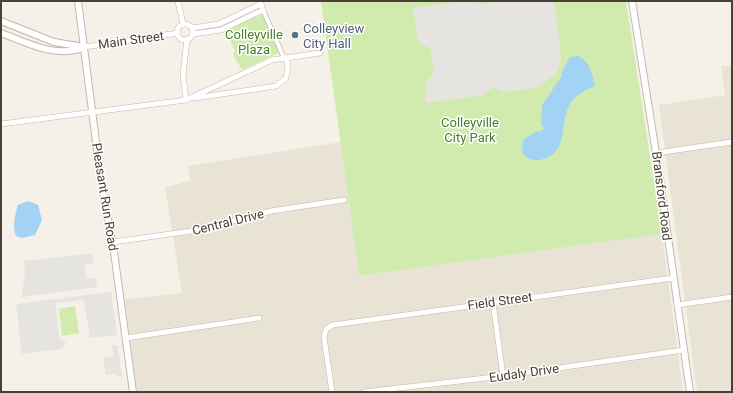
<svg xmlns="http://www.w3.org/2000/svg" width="733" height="393" viewBox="0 0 733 393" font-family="Roboto,sans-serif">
<rect width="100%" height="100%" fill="#f5f1e8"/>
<g fill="#e9e3d6">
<polygon points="732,65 732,392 697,392 659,105 725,95 721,66"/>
<polygon points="341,142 359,276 662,234 683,392 137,392 125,299 182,293 165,187 190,181 188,166"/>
</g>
<g fill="#d1ebaf">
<polygon points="321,1 626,1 662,234 359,276"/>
<polygon points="265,13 282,51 242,70 233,54 235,50 225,31"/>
<polygon points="75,306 79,333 62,336 59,309"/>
</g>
<g fill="#e6e4e0">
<polygon points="465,1 476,1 477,4 487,3 487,1 554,1 561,55 560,64 556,74 538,87 504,92 495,88 489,90 485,95 426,103 425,83 434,72 431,52 429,48 418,42 413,8"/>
<polygon points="92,253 93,263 85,265 86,279 96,278 97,287 22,297 25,272 24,261"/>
<polygon points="111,292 117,335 90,338 84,300 55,303 60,341 63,339 66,344 61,349 22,354 16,304"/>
<polygon points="112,345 117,345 122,376 116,377 116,374 106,375 103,358 114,356"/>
</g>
<g fill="#a2d3f4">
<path d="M 577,56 C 590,60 592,74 595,86 C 586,90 576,94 570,104 C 558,125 571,152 540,160 C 533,161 528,159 523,154 L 522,149 L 524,139 L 538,131 L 539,132 L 543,130 L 544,128 L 541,124 L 542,105 L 562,76 L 561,74 L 570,57 Z"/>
<path d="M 28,201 L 38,205 L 42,220 L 35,235 L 22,238 L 16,236 C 12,228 15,214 18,205 Z"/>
</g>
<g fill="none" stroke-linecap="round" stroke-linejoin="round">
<g stroke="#c1b9aa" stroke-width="5.5">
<polyline id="pedestrian" points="263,10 284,58"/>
</g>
<g stroke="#c1b9aa" stroke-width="6">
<g id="minor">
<polyline points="178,1 183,24"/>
<circle cx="185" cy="32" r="8"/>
<polyline points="192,28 219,24 261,4"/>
<polyline points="193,34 221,30 263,10 260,1"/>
<polyline points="84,47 178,33"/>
<polyline points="195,98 276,86 286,78 288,65 286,58"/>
<polyline points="186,100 183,75 187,39"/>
<polyline points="1,124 186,100 272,60 320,53"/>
<polyline points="656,153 732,142"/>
<polyline points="113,242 199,230 271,211 344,200"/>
<polyline points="493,302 503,376"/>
<polyline points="677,305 732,297"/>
<polyline points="126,338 259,318"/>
<polyline points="332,392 324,337 326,329 333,325 673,278"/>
<polyline points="364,392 503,376 684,350"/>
</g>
</g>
<g stroke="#c1b9aa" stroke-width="8">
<g id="tertiary">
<polyline points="78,1 101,181 114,252 133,392"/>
<polyline points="632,1 656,153 690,392"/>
<polyline points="1,21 54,42 84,47"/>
<path d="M 1,33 C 28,43 55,58 83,48"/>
</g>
</g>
<use href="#pedestrian" stroke="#fff" stroke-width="4"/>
<use href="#minor" stroke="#fff" stroke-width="5"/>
<use href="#tertiary" stroke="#fff" stroke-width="6"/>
</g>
<circle fill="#5c6f8a" stroke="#fff" stroke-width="1.5" cx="295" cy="35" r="4"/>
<g text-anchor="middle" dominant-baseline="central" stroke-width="3" stroke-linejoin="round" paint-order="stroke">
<g font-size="13" fill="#4e5e75" stroke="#fff" text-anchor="start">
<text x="303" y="28">Colleyview<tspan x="303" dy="15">City Hall</tspan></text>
</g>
<g font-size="13" fill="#487e26" stroke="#fff">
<text x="254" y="34">Colleyville<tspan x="254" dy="15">Plaza</tspan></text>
<text x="470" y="122">Colleyville<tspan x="470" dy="15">City Park</tspan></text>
</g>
<g font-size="13" fill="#494136" stroke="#fff">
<text transform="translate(131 40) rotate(-8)">Main Street</text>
<text transform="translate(662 196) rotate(83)">Bransford Road</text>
<text transform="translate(105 197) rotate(81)">Pleasant Run Road</text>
<text transform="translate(228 222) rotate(-14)">Central Drive</text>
<text transform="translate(500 301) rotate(-8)">Field Street</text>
<text transform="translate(524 373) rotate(-8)">Eudaly Drive</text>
</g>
</g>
<rect width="733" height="393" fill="none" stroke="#494136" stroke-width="4"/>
</svg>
